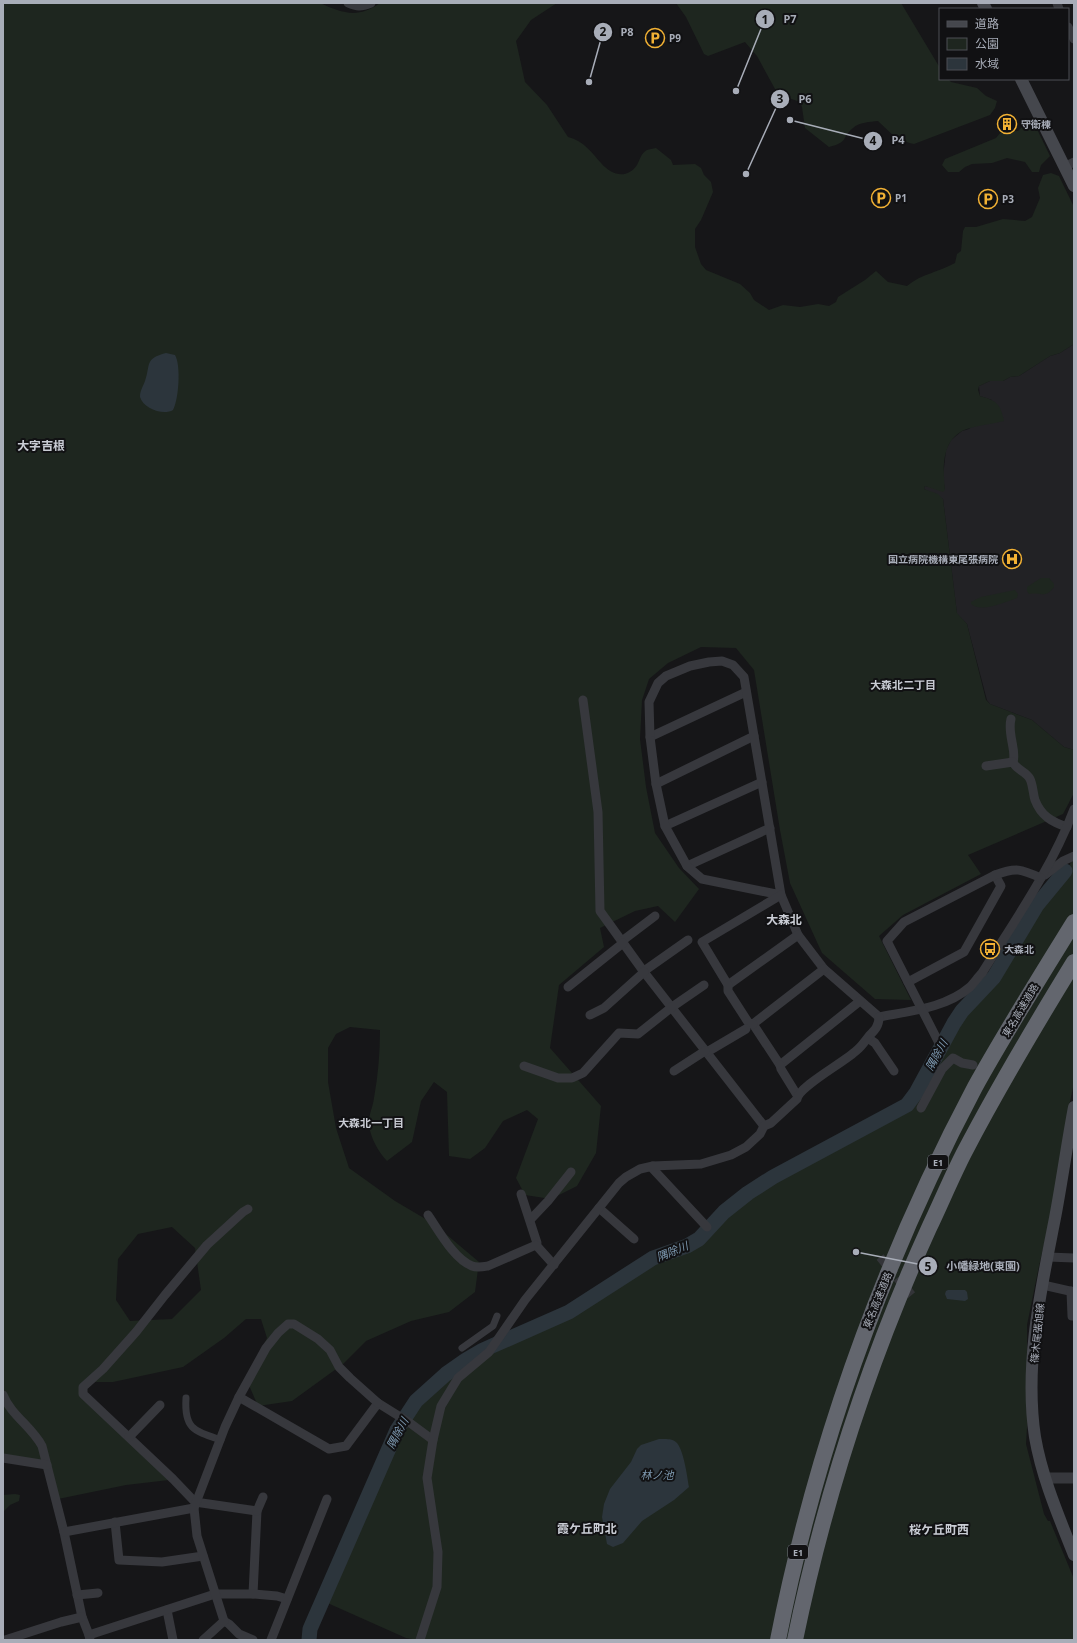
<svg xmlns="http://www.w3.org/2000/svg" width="1077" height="1643" viewBox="0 0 1077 1643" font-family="'Noto Sans','Noto Sans JP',sans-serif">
<rect width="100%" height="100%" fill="#161618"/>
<polygon fill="#222225" points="1074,344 1074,750 1064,747 1032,720 990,704 987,700 967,624 957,614 943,499 924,489 925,486 945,490 943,477 946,450 951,440 962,431 969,429 992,400 980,396 979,386 990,381 1003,381 1010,377 1019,376 1050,356 1060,353"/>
<g fill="#1e261f" fill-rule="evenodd">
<path d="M 3,3 L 320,3 C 342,13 358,19 380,3 L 557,3 L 531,20 L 516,41 L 525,82 L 547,105 L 568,137 C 584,141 591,152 601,163 C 611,175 627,180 637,165 C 640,160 641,153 647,150 C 649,149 653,149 656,148 L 671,160 L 673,165 L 695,164 L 701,168 L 704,175 L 711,182 L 713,192 L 701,220 L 695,229 L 695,247 L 701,264 L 706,270 L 740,284 L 750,293 L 754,300 L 769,310 L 783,305 L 800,307 L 818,304 L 829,306 L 836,302 L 838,297 L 865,280 L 876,271 L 888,282 L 907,286 C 921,274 939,272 955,263 L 957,254 L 961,251 L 963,231 L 965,227 L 976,227 L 1003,219 L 1025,221 L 1032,217 L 1040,198 L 1038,188 L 1043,175 L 1051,173 L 1059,176 L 1074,207 L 1074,344 L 1060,353 L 1050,356 L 1019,376 L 1010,377 L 1003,381 L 990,381 L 979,386 L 978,390 L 980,396 C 997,401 1000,403 1004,421 C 992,424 972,426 962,431 C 941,443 943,469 945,490 L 943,492 L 925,486 L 924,489 L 938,494 L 943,499 L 957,613 L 967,624 L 986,700 L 990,704 L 1032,720 L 1064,747 L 1074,750 L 1074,793 L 1063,814 L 968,855 L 981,874 L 903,915 L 879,936 L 911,1000 L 875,999 L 822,953 L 790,883 L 780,830 L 754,670 L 736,648 L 701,647 L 668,663 L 649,679 L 642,700 L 640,739 L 646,787 L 655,833 L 679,868 L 699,889 L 675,922 L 658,906 L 635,911 L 600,928 L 604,947 L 559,985 L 550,1048 L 601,1106 L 596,1153 L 577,1186 L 551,1199 L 525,1195 L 516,1178 L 538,1119 L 527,1110 L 503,1121 L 485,1148 L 470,1159 L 449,1156 L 447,1092 L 434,1082 L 421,1101 L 412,1142 L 387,1161 C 378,1151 371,1139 369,1125 C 368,1116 373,1107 374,1098 C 378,1076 380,1053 380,1030 L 350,1027 L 336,1034 L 328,1048 L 328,1082 L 336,1128 L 349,1168 L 395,1201 L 434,1224 L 479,1262 L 475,1292 L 449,1312 L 411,1321 L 366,1341 L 343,1364 L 292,1401 L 258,1406 L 248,1383 L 255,1362 L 267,1338 L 261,1319 L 246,1319 L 224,1338 L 183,1367 L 113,1382 L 85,1382 L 80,1388 L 169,1480 L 126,1485 L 58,1499 L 48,1464 L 7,1397 L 3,1387 ZM 172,1227 L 195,1248 L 201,1290 L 172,1319 L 130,1321 L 116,1300 L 118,1259 L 138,1234 Z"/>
<path d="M 676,3 L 901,3 L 940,68 L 940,79 L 948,79 L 951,82 L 977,88 L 986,96 L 997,101 L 995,108 L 990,115 L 914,144 C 895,140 891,133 878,121 C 870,122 859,122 853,128 C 841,138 849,142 829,147 L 805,128 L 802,107 L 800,102 L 786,97 L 775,89 L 757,56 L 745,42 L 708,56 L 704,54 L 686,17 Z"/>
<polygon points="1031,122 1035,125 1050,156 1041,165 1039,172 1032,172 1025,162 1007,158 992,163 972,164 965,167 959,172 948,172 942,165 945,159 996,138 1001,132 1018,131 1023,126"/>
<path d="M 1041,578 L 1049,578 L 1054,584 L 1054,587 C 1045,599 1041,592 1029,594 L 1027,591 L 1027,587 Z"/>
<path d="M 1015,590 L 1018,594 L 1017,598 C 1005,602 981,613 971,604 L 971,602 L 981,597 Z"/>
<polygon points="1074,860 1074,1083 1068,1111 1057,1188 1039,1266 1027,1325 1027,1365 1029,1395 1026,1444 1044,1514 1048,1521 1050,1521 1074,1579 1074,1640 418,1640 406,1638 323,1601 390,1447 411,1410 448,1375 504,1337 564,1315 658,1258 707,1241 710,1226 719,1212 745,1191 784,1168 917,1098 965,1012 1000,971 1039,906 1066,873 1071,862"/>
<polygon points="3,1400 36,1441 44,1461 3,1457"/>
<polygon points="15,1494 20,1495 19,1501 10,1505 3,1512 3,1495"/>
</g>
<g fill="#2c353c">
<path d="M 166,353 L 175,355 C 181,365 179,399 173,410 C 163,416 143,408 140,397 C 140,390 143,387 145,381 C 151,364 144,359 166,353 Z"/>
<polygon points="948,1290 965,1290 967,1292 968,1299 965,1301 947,1299 945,1294 946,1291"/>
<path d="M 659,1439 C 665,1439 673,1438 677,1443 C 684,1452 687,1475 689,1487 L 674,1500 L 642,1521 L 623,1543 L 613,1547 L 607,1544 L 602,1517 L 604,1504 L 610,1489 L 631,1462 L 637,1449 L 641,1445 Z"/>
</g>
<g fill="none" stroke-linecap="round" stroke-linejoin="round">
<polyline stroke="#2c353c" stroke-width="15" points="309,1640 310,1629 397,1430 416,1401 446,1374 466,1360 483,1350 569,1312 653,1258 687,1246 699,1239 724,1212 748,1193 773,1177 907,1105 916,1093 954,1023 962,1011 994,977 1037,905 1065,871"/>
<polyline stroke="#333438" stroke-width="9" stroke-dasharray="9 4.5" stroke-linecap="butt" points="880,1257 914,1298"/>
<g stroke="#37383d" stroke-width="7">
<polyline points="462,1348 493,1326 497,1316"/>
<path d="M 186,1398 C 184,1429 194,1431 221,1440"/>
</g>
<g stroke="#37383d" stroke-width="9">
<path d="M 348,3 C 357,7 361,7 371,3"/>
<polyline points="1057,3 1059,9"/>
<polyline points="1068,27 1074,39"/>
<polyline points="1064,167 1074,162"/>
<polyline points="583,700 598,812 600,911 644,972 764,1126"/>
<path d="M 1011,719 C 1007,734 1017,751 1013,762"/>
<polyline points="650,737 746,692"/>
<path d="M 986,766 L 1013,762 C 1016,770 1026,771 1030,779 C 1033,785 1033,794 1035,800 C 1041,816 1052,822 1067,827"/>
<polyline points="656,784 754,736"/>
<polyline points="665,826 762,782"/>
<polyline points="687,866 770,828"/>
<polyline points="1045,875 1063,861 1074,856"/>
<polyline points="781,895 702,879 687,866 665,826 656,784 650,737 649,702 658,683 666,676 690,666 709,662 722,661 733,665 744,677 781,895 798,935 824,969 879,1017"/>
<polyline points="622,941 655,916"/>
<polyline points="824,969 753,1024 780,1065 860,1001"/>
<polyline points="644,971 688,940"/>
<polyline points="908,982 964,952 1001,886 995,875"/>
<polyline points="728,985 798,935"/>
<polyline points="568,987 623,943"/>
<polyline points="590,1015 604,1008 644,972"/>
<path d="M 879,1017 C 910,1011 946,1008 970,987 C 974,983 978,977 982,973 C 1015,920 1052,868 1074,809"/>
<polyline points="753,1024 748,1022 728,991 728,985 702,942 781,895"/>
<polyline points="868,1038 875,1043 894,1071"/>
<path d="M 939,1043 L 887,941 L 904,922 L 995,875 C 1016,867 1021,869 1041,878"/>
<polyline points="707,1052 746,1029"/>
<polyline points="780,1065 781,1069 797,1095"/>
<polyline points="524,1066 558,1078 572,1078 583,1073 619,1033 638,1034 672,1007 704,985"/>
<polyline points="674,1071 705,1051"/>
<polyline points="921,1108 942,1069 953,1058 962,1063 973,1065"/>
<polyline points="653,1166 653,1169 707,1227"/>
<polyline points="521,1194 537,1243 536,1245"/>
<polyline points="599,1208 634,1239"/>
<polyline points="248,1209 243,1212 207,1245 165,1295 136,1332 103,1369 83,1387 83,1394 173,1479 195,1502 257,1511 253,1594"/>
<path d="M 428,1215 C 439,1231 454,1259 472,1266 C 477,1268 482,1267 488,1266 L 536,1245 L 554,1265"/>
<polyline points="530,1220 548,1201 571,1172"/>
<polyline points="1048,1257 1074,1258"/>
<polyline points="1043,1285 1074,1292"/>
<polyline points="1071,1291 1072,1316 1074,1316"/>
<path d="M 3,1395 C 11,1415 32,1427 42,1446 L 64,1532 L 82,1617 L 89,1635 L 90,1640"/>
<polyline points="239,1397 329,1449 346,1446 378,1403 410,1423 433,1440"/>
<polyline points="129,1437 160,1405"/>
<polyline points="3,1458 47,1465"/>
<polyline points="257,1511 263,1497"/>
<polyline points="115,1522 119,1560 162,1562 203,1556"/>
<polyline points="64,1532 194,1508"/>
<polyline points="77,1595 98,1593"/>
<polyline points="167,1610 173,1640"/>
<polyline points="224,1621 229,1624 239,1634 253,1640"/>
<polyline points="89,1635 215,1594 253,1594 277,1596 287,1599"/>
<polyline points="5,1640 61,1622 82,1617"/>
<polyline points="203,1640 224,1621 197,1536 194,1508 225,1427 239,1397 266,1348 278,1333 288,1324 294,1324 318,1339 330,1350 339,1367 350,1378 378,1403"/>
<polyline points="271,1640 327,1499"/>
<path d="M 420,1640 L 437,1587 L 438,1552 L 427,1478 L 433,1440 L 441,1406 L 458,1378 L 489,1352 L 525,1300 L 619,1183 L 626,1177 L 640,1169 L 653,1166 L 701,1164 L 731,1155 L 746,1147 L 760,1134 L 764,1126 L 771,1123 L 797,1099 C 799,1086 845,1062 857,1050 C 862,1046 865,1041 869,1036 C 875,1030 879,1026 879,1017"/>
</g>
<polyline stroke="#37383d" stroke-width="11" points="1045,1478 1074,1478"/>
<g stroke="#45474d" stroke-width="12">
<polyline points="983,3 986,9"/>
<polyline points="1021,79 1074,186"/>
<path d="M 1074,1107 C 1067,1144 1062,1181 1055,1218 C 1041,1289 1024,1364 1035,1437 C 1042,1478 1059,1517 1074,1555"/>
</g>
<g stroke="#63666e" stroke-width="16">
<path d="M 778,1640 C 816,1447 883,1261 975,1087 C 1006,1031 1040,977 1074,922"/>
<path d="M 795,1640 C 824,1499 869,1360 929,1228 C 941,1203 952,1176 965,1151 C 999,1086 1036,1024 1074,962"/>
</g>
</g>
<defs>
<g id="parking-ring" transform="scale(1)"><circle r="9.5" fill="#111113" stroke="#f2b134" stroke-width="1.5"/><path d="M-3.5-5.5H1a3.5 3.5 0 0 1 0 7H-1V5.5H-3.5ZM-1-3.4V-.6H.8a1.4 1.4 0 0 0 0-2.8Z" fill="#f2b134"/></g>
<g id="building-ring" transform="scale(1)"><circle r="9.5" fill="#111113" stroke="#f2b134" stroke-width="1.5"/><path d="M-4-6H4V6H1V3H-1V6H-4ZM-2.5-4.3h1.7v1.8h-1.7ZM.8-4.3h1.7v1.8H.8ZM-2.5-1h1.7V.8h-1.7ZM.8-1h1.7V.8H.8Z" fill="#f2b134"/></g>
<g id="hospital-ring" transform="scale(1)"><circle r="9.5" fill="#111113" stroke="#f2b134" stroke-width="1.5"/><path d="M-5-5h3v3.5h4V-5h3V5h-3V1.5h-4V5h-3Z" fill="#f2b134"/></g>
<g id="bus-ring" transform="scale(1)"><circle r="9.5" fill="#111113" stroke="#f2b134" stroke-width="1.5"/><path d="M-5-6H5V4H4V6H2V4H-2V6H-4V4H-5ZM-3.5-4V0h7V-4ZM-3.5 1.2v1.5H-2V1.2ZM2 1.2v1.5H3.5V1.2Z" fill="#f2b134"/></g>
</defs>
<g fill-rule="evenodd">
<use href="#parking-ring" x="655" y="38"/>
<use href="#building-ring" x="1007" y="124"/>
<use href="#parking-ring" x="881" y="198"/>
<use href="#parking-ring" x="988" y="199"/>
<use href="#hospital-ring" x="1012" y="559"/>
<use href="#bus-ring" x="990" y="949"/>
</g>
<g text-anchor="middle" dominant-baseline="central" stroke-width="4" stroke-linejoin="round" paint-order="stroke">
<g fill="#111113" stroke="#7b7e86" stroke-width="1">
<rect x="928" y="1155" width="20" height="14" rx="3"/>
<rect x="788" y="1545" width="20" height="14" rx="3"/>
</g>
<g font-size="9" font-weight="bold" fill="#a8adb8">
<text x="938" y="1162">E1</text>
<text x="798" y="1552">E1</text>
</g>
<g font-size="10" font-weight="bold" fill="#a8adb8" stroke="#111113" text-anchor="start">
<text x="669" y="38">P9</text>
<text x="1021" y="124">守衛棟</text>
<text x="895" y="198">P1</text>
<text x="1002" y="199">P3</text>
<text x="998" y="559" text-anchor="end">国立病院機構東尾張病院</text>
<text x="1004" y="949">大森北</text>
</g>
<g font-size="10" fill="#a8adb8" stroke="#111113">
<text transform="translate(1020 1010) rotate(-59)">東名高速道路</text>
<text transform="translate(877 1300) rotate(-68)">東名高速道路</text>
<text transform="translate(1037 1333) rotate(-84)">篠木尾張旭線</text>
</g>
<g font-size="11" font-weight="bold" fill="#c9ccd4" stroke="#111113">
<text x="903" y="684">大森北二丁目</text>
<text x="371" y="1122">大森北一丁目</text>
</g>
<g font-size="11" font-style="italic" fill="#7f9bb3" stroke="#111113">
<text transform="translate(936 1055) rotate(-61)">隅除川</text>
<text transform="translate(672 1251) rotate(-22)">隅除川</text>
<text transform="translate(397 1433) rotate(-62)">隅除川</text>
<text x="657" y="1474">林ノ池</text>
</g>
<g font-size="12" font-weight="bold" fill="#c9ccd4" stroke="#111113">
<text x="41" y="445">大字吉根</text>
<text x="784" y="919">大森北</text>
<text x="587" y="1528">霞ケ丘町北</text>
<text x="939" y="1529">桜ケ丘町西</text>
</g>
</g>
<path fill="none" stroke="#a8adb8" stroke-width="1.5" d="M736 91L765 19M589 82L603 32M746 174L780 99M790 120L873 141M856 1252L928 1266"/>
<g fill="#a8adb8" stroke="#111113" stroke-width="1.5">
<circle cx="736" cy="91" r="4"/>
<circle cx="589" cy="82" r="4"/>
<circle cx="746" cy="174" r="4"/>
<circle cx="790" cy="120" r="4"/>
<circle cx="856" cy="1252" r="4"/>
<circle cx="765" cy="19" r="10"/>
<circle cx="603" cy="32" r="10"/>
<circle cx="780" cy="99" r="10"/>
<circle cx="873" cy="141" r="10"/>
<circle cx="928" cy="1266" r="10"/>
</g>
<g font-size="12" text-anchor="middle" font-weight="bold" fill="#111">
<text x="765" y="24">1</text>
<text x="603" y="36">2</text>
<text x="780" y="103">3</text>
<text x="873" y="145">4</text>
<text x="928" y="1271">5</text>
</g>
<g font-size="11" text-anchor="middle" font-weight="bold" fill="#a8adb8" stroke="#111113" stroke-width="4" stroke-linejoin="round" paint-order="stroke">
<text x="790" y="23">P7</text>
<text x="627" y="36">P8</text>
<text x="805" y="103">P6</text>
<text x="898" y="144">P4</text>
<text x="983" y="1270">小幡緑地(東園)</text>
</g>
<rect width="1077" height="1643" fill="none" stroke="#a8adb8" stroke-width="8"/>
<rect x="939" y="8" width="130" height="72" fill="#111113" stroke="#4d4f55"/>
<rect x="947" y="21" width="20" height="6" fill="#45474d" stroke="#4d4f55"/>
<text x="975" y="28" font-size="12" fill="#a8adb8">道路</text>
<rect x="947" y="38" width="20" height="12" fill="#1e261f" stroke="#4d4f55"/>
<text x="975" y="48" font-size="12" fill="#a8adb8">公園</text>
<rect x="947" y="58" width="20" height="12" fill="#2c353c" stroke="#4d4f55"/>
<text x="975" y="68" font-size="12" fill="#a8adb8">水域</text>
</svg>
